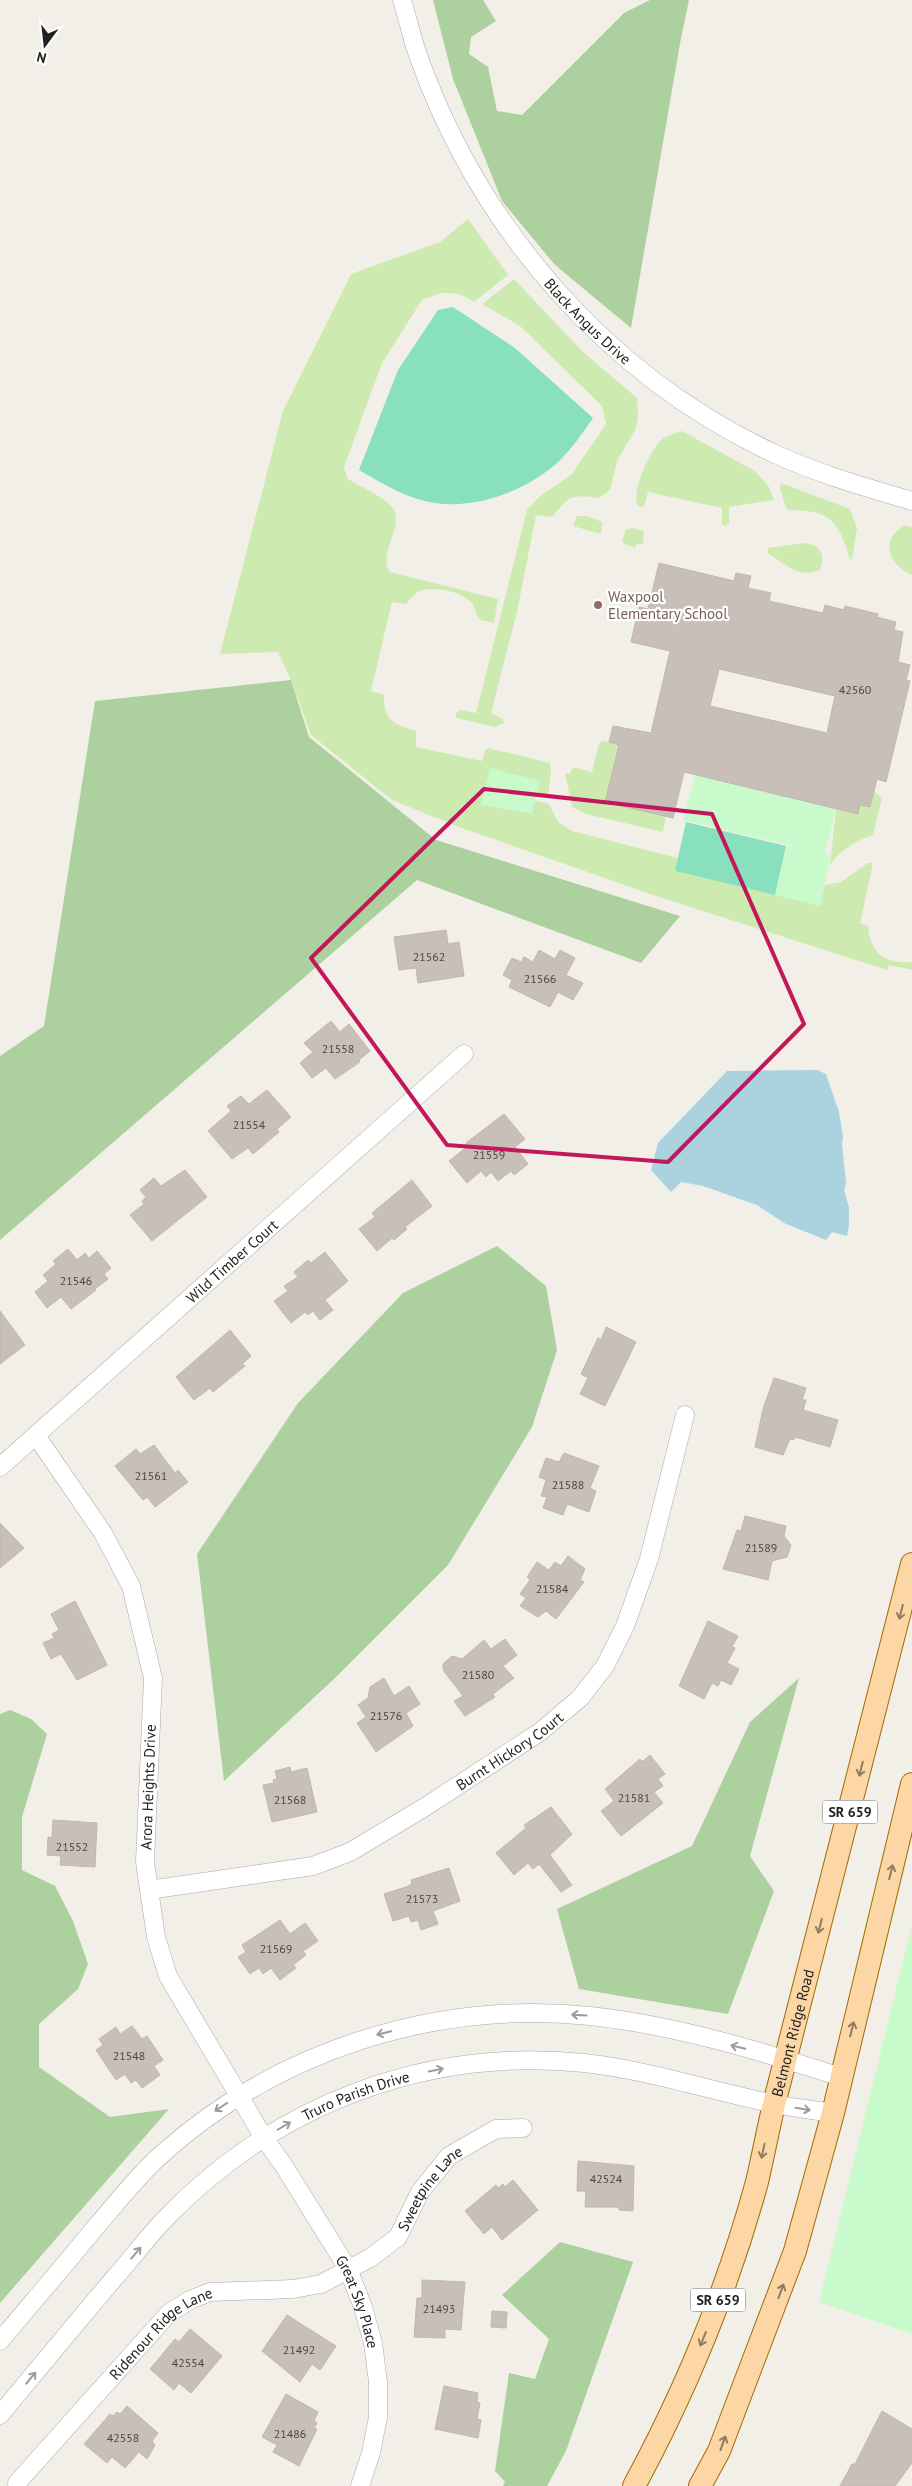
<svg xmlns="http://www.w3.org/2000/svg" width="912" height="2486" viewBox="0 0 912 2486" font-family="'PT Sans',sans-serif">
<rect width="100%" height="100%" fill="#f2efe9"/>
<g fill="#cdebb0">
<path d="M 468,219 L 508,275 L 474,302 L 464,296 L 453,293 L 441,293 L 422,300 L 382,363 L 344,467 L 348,479 C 359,486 386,498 393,508 C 405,526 377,555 390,572 L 498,599 L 494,623 L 480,620 C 475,614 476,608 471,602 C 460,591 431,585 418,592 C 413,595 410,600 406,604 L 392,602 L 371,691 L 384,695 C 384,721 393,724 416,731 L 416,747 L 482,761 L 485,750 L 488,748 L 550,763 L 551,772 L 548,796 L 537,793 L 539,781 L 529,799 L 549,804 L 558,822 L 572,831 L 678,858 L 675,871 L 820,905 L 825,885 L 841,882 L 868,863 L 873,863 L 860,924 L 868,925 C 870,953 884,964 912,962 L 912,970 L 889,965 L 887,970 L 659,897 L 459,827 L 392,800 L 311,735 L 291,680 L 278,652 L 220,654 L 283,411 L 351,274 L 440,242 Z"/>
<path d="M 514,279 L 583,352 L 637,398 L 638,417 L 636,428 L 617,461 L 610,490 L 599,498 C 570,494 570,496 552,517 L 536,515 L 517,612 L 491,713 L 503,719 L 504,723 L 494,727 L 457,718 L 455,715 L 459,710 L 476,713 L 527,510 L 539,497 L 572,474 L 606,424 L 602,406 L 520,326 L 482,304 Z"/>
<path d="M 682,431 L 755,471 L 769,487 L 774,500 L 729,507 L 729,523 L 725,526 L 722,524 L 722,508 L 648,492 L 644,507 L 638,506 C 631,490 649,454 660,441 C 665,436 675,433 682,431 Z"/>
<path d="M 781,483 L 850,509 L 857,528 L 852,559 L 850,559 C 838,520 830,510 788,510 L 786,508 L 780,488 Z"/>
<polygon points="577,516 587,516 602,522 601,534 573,526"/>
<path d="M 906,525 L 912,527 L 912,575 C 888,566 879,537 906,525 Z"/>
<polygon points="633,528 644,531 643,544 637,544 635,548 624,544 622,541 626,529"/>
<path d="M 804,543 C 820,545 826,554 820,570 C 800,579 784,564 768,553 L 768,548 Z"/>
<polygon points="604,741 619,745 605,802 666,816 663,832 586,814 572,807 565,773 570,774 573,767 592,772 599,743"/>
<path d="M 874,791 L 882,798 L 873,835 C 858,839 838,852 830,865 L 836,808 L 860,805 L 870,807 Z"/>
</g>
<g fill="#add19e">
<polygon points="433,0 483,0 496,21 471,37 469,54 488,67 497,111 522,115 624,13 650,0 689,0 681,38 631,328 555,265 502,201 453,79"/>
<polygon points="291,680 309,737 436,840 680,916 641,963 417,880 0,1240 0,1056 44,1026 95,701"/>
<polygon points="497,1246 546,1286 557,1350 532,1427 448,1565 334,1679 224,1781 197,1554 298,1403 403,1293"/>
<polygon points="799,1678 750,1856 774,1891 728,2014 579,1989 557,1909 692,1846 750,1722"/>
<polygon points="10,1710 31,1719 47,1734 22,1817 22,1870 55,1886 73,1921 88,1964 78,1989 39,2024 39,2067 110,2117 169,2109 0,2303 0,1714"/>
<polygon points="560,2242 633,2262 566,2451 547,2486 503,2486 505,2482 495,2471 509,2373 535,2379 549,2339 502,2295"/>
</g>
<g fill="#c8facc">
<polygon points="490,768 540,781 532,814 481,805"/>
<polygon points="695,775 836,808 825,854 831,856 820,906 775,895 786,846 797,847 683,820"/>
<polygon points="912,1925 912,2334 819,2302"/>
</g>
<g fill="#88e0be">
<path d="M 453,307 L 515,348 L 593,418 C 582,434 571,450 557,463 C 523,493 470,512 425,501 C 400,495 380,482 359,470 L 398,370 L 438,310 Z"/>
<polygon points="686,822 786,846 775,895 675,871"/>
</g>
<polygon fill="#aad3df" points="817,1070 826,1074 839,1112 843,1136 842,1144 846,1183 844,1190 849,1208 849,1225 847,1236 832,1232 826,1240 784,1223 757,1205 703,1186 681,1182 671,1192 651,1170 658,1143 727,1071"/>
<g fill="#c7bfb8" stroke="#c4b6ab" fill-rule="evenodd">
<path d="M 659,563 L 734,581 L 736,573 L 751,576 L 748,588 L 771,593 L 769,601 L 823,613 L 825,605 L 844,610 L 845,606 L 878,614 L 877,617 L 896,622 L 894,630 L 903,632 L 898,662 L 910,665 L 906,680 L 910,681 L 886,782 L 877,779 L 870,807 L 860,805 L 858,814 L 684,772 L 673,818 L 605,802 L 619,745 L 609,742 L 613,726 L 651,733 L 670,651 L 631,642 L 639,607 L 648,609 ZM 719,669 L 835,696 L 827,733 L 710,706 Z"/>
<polygon points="446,930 448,944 459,942 464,976 418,983 416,968 399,970 394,937"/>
<polygon points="539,950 555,959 560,950 575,958 566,975 583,983 573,1000 558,992 550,1007 509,987 512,980 503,975 512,958 521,962 524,957 533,962"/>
<polygon points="331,1021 340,1032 349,1024 370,1051 359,1060 360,1062 335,1079 326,1068 312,1078 300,1063 313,1052 304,1043"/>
<polygon points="267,1090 291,1117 277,1129 279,1132 253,1154 248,1148 232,1159 208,1131 231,1111 227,1106 241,1096 249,1104"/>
<polygon points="504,1114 525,1139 515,1147 528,1164 514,1175 511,1171 498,1181 491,1172 486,1177 481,1171 467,1183 449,1161 468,1146 466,1143"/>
<polygon points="185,1170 207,1197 152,1241 130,1215 144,1204 142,1201 146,1197 140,1190 154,1178 161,1186"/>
<polygon points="412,1180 432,1206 405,1227 407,1229 394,1240 392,1238 377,1251 359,1229 375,1217 372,1213"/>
<polygon points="68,1249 77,1260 85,1253 89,1258 97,1251 111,1268 104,1274 108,1279 95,1289 96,1290 71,1309 61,1297 47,1308 35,1292 48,1281 43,1275 56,1264 53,1261"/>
<polygon points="325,1252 348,1281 325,1300 333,1310 320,1320 313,1311 308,1315 305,1312 291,1323 274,1301 288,1291 284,1286 298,1277 294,1272 308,1260 311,1263"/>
<polygon points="0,1311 25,1345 0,1364"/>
<polygon points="606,1327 636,1342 605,1406 580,1394 588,1378 581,1374 598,1338 601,1340"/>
<polygon points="230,1330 251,1356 242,1364 245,1366 213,1392 210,1388 194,1400 176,1377"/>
<polygon points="774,1378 806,1388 802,1400 806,1400 803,1410 838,1420 830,1447 795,1437 794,1440 790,1439 783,1455 755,1447 763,1409"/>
<polygon points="154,1445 175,1473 178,1470 188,1482 155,1507 147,1497 143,1500 115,1466 136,1449 140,1454"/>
<polygon points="564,1453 599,1466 590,1488 596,1491 589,1512 567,1504 563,1515 543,1508 547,1497 541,1496 546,1480 539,1477 546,1458 559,1462"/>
<polygon points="745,1516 786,1526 784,1536 791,1545 787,1557 772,1561 768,1580 723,1569 737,1530 741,1531"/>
<polygon points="0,1523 24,1548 0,1568"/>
<polygon points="568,1556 585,1569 580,1580 584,1582 556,1619 546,1611 538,1617 520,1606 526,1598 520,1594 530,1580 527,1577 537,1562 549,1570 555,1562 561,1566"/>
<polygon points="75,1601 107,1665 77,1680 61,1654 51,1659 43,1643 54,1638 52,1634 59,1630 51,1614"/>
<polygon points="708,1621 738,1636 732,1647 735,1648 727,1663 739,1669 731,1685 721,1680 718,1686 712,1683 704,1699 679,1686"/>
<polygon points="505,1639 517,1655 503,1666 514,1678 493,1694 495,1697 465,1716 454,1701 463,1696 443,1670 443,1664 452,1656 462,1659 484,1640 491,1649"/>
<polygon points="384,1678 394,1696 409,1686 420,1704 406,1713 413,1726 376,1752 357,1723 366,1717 358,1705 368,1698 370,1687"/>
<polygon points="650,1755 665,1774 658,1779 663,1786 654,1792 663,1803 621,1836 601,1811 614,1801 605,1789 640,1759 642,1762"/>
<polygon points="290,1767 291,1772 307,1768 317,1812 272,1822 263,1785 274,1783 273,1780 277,1779 275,1771"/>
<polygon points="551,1807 572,1834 550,1855 572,1885 561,1892 539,1864 533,1869 528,1863 514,1875 496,1853 526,1828 524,1825"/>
<polygon points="53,1820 97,1823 95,1867 60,1865 61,1856 47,1855 48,1837 52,1838"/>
<polygon points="449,1868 460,1901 433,1911 438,1924 421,1930 418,1920 411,1922 409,1916 393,1921 384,1894 406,1887 412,1884 411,1880"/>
<polygon points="280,1920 290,1934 305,1923 318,1941 303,1951 306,1955 293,1965 296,1968 280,1980 271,1968 263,1974 259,1968 250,1974 238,1957 246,1952 242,1945"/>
<polygon points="132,2026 142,2039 147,2036 163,2060 154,2066 160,2075 142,2088 136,2080 131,2083 125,2074 116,2080 96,2050 103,2045 99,2039 116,2027 120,2034"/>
<polygon points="578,2161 634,2166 633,2211 619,2210 619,2207 585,2207 586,2191 577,2191"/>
<polygon points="513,2180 538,2210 502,2240 492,2227 484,2234 465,2211 496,2185 498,2188 503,2184 505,2187"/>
<polygon points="422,2280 465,2282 461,2330 445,2329 445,2338 414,2337 417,2298 422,2298"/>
<polygon points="492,2311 507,2312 506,2328 491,2327"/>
<polygon points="287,2315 336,2346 320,2370 312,2364 300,2382 262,2351"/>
<polygon points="190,2329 222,2356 191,2393 179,2383 174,2390 150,2369 175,2339 179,2342"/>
<polygon points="444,2386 478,2393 477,2402 480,2403 477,2419 481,2420 478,2438 435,2429"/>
<polygon points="286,2394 318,2412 314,2421 317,2423 314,2428 317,2429 299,2466 273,2452 277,2445 262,2437"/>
<polygon points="127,2406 158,2433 152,2441 155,2445 147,2459 139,2452 125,2468 112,2457 107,2463 84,2444 110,2414 113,2416 117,2412 120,2414"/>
<polygon points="882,2411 912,2429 912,2463 895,2486 840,2486 852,2464 855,2464"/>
</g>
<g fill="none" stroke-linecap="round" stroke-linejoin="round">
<g stroke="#a9a9a9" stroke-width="19">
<g id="minor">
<path id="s1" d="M 402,0 C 408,19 412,39 419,58 C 481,230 607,375 773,453 C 818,474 865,487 912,501"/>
<path id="s2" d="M 37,1437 L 103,1533 L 131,1586 L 153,1678 L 145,1862 L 156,1937 L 168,1976 L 264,2138 L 284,2166 L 348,2269 L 363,2307 L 373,2343 L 378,2382 L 378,2417 L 371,2453 L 360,2486"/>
<path id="s3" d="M 0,1467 L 464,1054"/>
<path id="s4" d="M 149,1890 L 313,1866 L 350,1852 L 425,1807 L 540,1732 L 580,1698 L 605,1666 L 625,1626 L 649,1559 L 685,1415"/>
<path d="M 0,2341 C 31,2304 63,2267 94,2229 C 116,2204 137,2176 162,2154 C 278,2050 436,2000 590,2016 C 675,2025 760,2051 841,2077"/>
<path id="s5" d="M 0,2415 C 38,2369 77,2322 116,2276 C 133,2257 149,2235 167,2217 C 277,2104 426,2047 584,2063 C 649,2070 711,2091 775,2104 C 794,2108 813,2110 833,2113"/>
<path id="s6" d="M 17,2483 L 169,2313 L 190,2300 L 210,2292 L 293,2289 L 321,2284 L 370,2258 L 398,2237 L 420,2192 L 449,2156 L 496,2129 L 523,2128"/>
</g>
</g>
<g stroke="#a06b00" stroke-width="24">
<g id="major">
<path id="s7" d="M 634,2486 C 686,2390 728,2288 757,2182 C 763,2156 768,2130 774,2104 L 912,1564"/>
<polyline points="700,2486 719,2451 795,2251 833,2113 912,1784"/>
</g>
</g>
<use href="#minor" stroke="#fff" stroke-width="18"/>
<use href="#major" stroke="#fcd6a4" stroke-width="22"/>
</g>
<defs><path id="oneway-shaft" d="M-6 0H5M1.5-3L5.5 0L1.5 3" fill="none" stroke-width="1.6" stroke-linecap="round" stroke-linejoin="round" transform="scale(1.25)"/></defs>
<g stroke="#8f7c63">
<use href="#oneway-shaft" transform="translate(901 1612) rotate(104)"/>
<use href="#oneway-shaft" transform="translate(861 1769) rotate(104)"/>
<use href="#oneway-shaft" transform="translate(891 1872) rotate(-76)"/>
<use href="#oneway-shaft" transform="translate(820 1926) rotate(104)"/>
<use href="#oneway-shaft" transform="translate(852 2029) rotate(-76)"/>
<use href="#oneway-shaft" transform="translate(763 2151) rotate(102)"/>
<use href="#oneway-shaft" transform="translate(781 2291) rotate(-70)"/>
<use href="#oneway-shaft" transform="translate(703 2339) rotate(112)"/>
<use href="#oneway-shaft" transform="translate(723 2443) rotate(-70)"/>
</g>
<g stroke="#9c9c9c">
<use href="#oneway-shaft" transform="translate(579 2015) rotate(-177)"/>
<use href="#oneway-shaft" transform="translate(384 2033) rotate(166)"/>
<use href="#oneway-shaft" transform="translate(738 2047) rotate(-166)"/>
<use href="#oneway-shaft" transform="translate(436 2070) rotate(-12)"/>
<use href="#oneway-shaft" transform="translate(221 2107) rotate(146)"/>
<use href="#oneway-shaft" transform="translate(803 2109) rotate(9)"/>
<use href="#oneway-shaft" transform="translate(284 2126) rotate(-30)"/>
<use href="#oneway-shaft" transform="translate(136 2253) rotate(-50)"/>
<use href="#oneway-shaft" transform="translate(31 2378) rotate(-50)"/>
</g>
<path fill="none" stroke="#c2185b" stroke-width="4" stroke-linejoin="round" d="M 484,789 L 712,814 L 804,1024 L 668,1162 L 447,1145 L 311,958 Z"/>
<circle fill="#8d6e63" stroke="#fff" stroke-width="2" cx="598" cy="605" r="5"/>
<g text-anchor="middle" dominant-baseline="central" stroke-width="4.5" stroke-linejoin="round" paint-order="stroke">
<g font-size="12" fill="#4b4948">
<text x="855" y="689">42560</text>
<text x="429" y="956">21562</text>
<text x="540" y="978">21566</text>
<text x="338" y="1048">21558</text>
<text x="249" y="1124">21554</text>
<text x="489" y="1154">21559</text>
<text x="76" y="1280">21546</text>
<text x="151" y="1475">21561</text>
<text x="568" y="1484">21588</text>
<text x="761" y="1547">21589</text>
<text x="552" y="1588">21584</text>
<text x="478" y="1674">21580</text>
<text x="386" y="1715">21576</text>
<text x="634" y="1797">21581</text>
<text x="290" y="1799">21568</text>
<text x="72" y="1846">21552</text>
<text x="422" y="1898">21573</text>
<text x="276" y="1948">21569</text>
<text x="129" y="2055">21548</text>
<text x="606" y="2178">42524</text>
<text x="439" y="2308">21493</text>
<text x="299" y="2349">21492</text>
<text x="188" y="2362">42554</text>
<text x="290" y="2433">21486</text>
<text x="123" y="2437">42558</text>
</g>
<g fill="#fff" stroke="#646464" stroke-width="1">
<rect x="822.5" y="1800.5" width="55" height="23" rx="4"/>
<rect x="690.5" y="2288.5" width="55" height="23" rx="4"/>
</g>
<g font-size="14" font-weight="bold" fill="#222">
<text x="850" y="1812">SR 659</text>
<text x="718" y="2300">SR 659</text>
</g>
<g font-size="15" fill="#222" stroke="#fff">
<text stroke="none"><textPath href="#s1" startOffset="376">Black Angus Drive</textPath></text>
<text stroke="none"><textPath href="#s3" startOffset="310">Wild Timber Court</textPath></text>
<text stroke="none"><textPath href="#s4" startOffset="394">Burnt Hickory Court</textPath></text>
<text transform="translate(148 1787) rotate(-88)">Arora Heights Drive</text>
<text stroke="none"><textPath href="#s7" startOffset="482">Belmont Ridge Road</textPath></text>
<text stroke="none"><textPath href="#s5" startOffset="486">Truro Parish Drive</textPath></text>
<text stroke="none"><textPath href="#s6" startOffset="535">Sweetpine Lane</textPath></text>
<text stroke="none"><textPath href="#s2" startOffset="950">Great Sky Place</textPath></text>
<text stroke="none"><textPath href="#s6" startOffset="209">Ridenour Ridge Lane</textPath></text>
</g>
<g font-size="15" fill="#785e54" stroke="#fff" text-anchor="start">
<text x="608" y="596">Waxpool<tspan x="608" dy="17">Elementary School</tspan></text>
</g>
</g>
<g transform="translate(45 45) rotate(195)" stroke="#ffffff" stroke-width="4" paint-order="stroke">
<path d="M0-4L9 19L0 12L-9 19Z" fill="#222222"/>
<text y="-8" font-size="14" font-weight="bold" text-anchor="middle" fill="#222222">N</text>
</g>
</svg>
